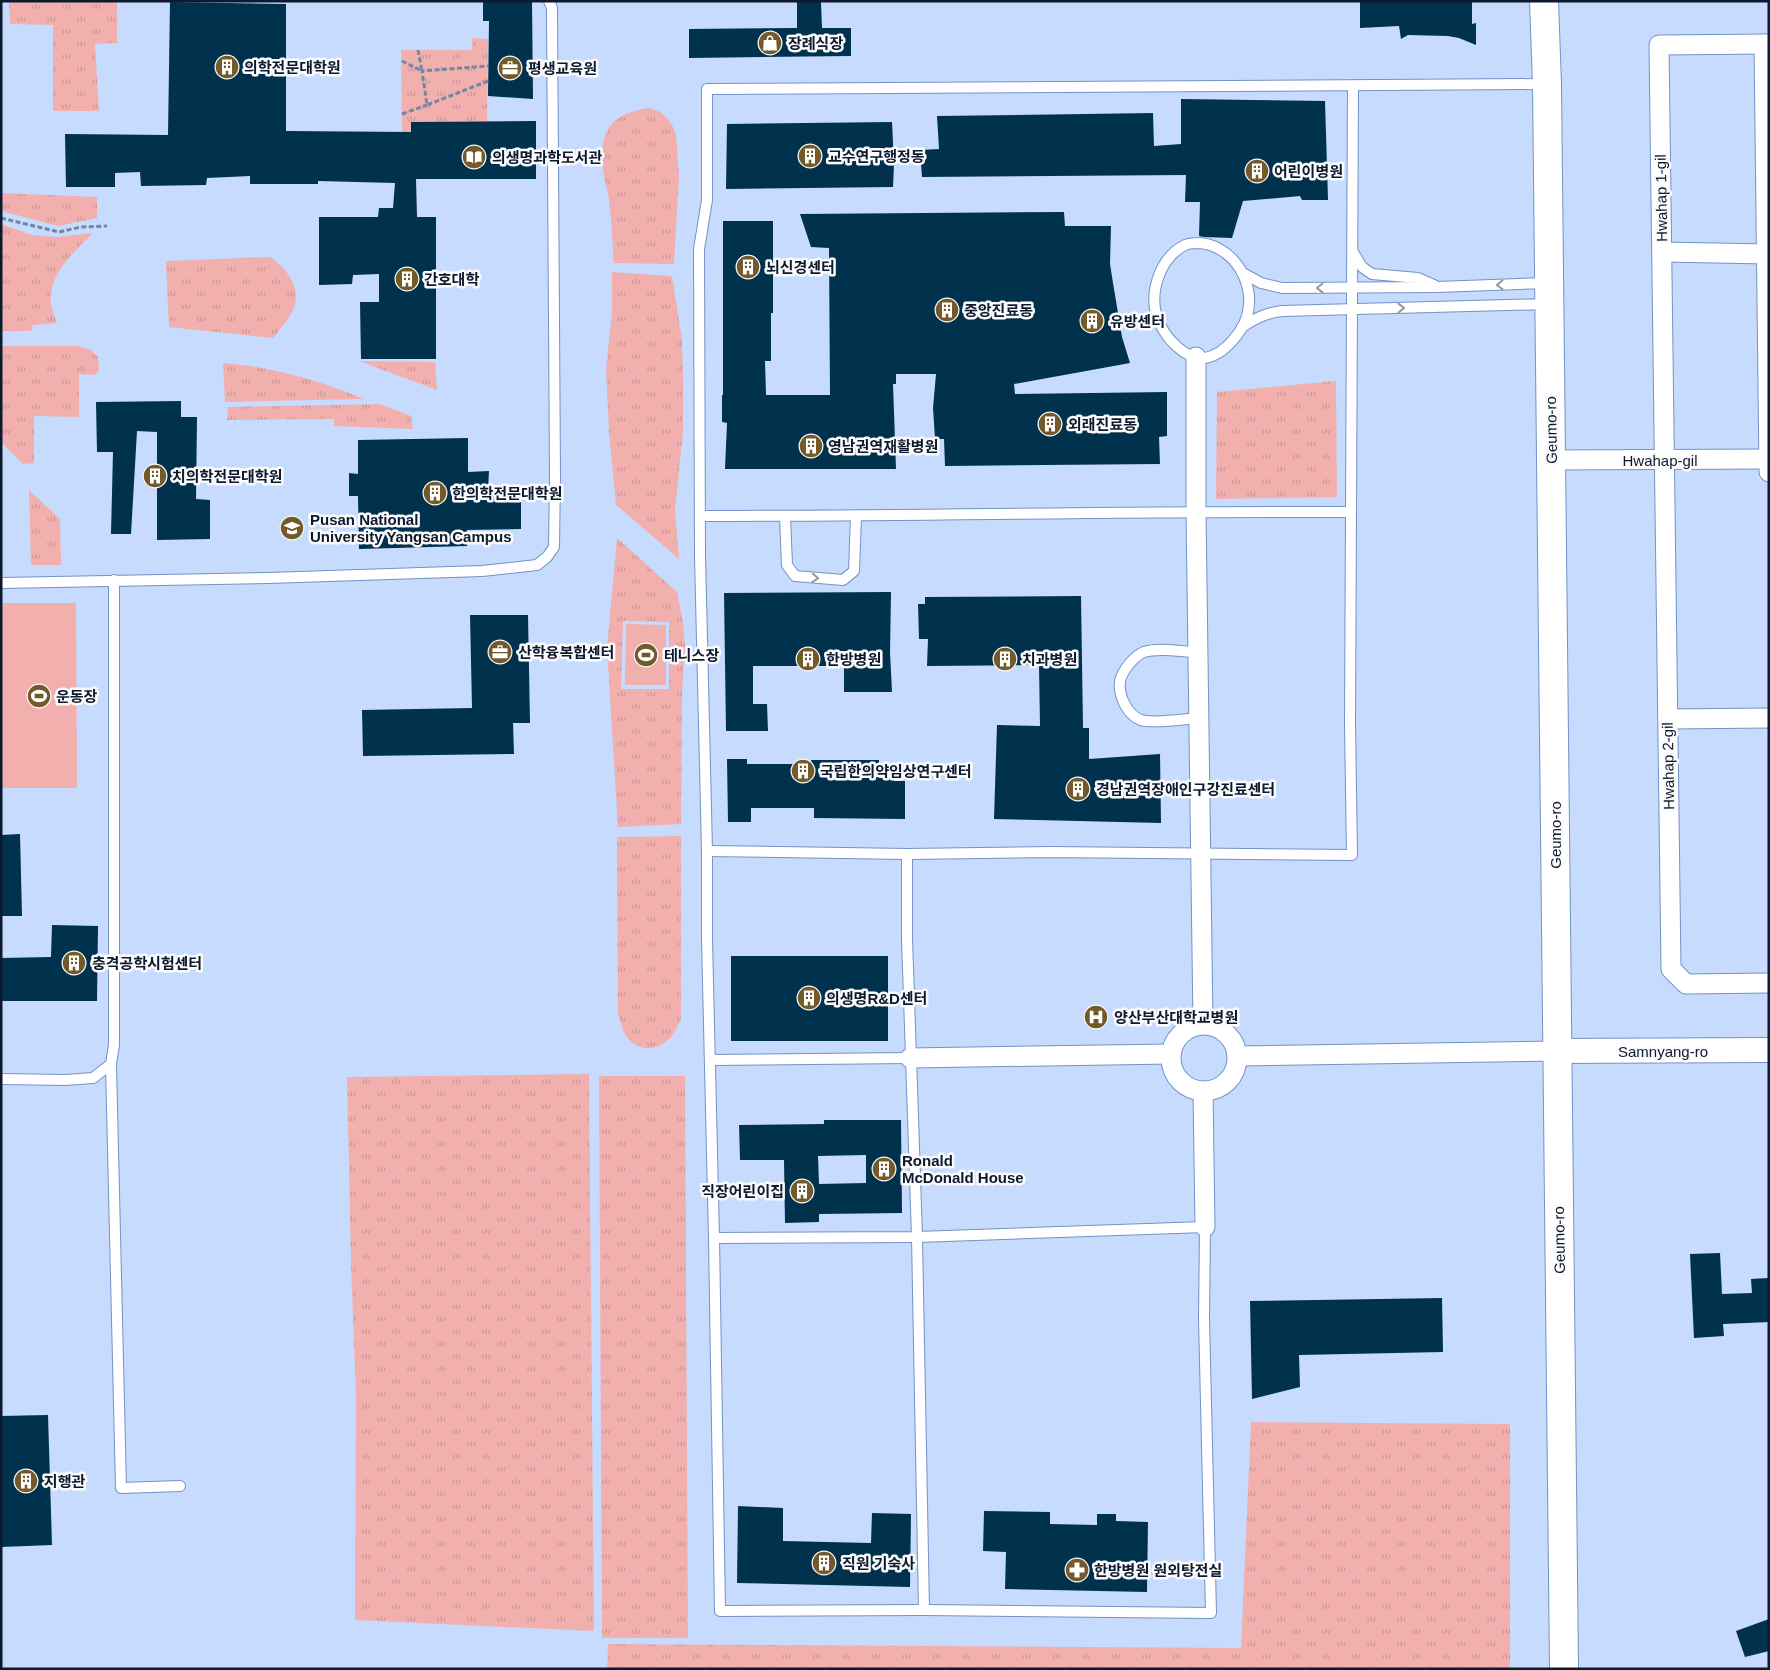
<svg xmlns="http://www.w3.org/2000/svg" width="1770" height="1670" viewBox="0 0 1770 1670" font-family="Arial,'Noto Sans KR',sans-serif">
<defs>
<pattern id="grass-tufts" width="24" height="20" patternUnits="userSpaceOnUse" patternTransform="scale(1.25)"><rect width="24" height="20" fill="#f1b0ae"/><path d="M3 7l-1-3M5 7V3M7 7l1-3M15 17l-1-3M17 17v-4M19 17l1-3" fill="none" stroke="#cd9796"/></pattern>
</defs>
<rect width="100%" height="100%" fill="#c6dbfe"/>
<g fill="url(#grass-tufts)" fill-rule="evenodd">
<polygon points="9,1 117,1 117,43 95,44 99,111 53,111 53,25 10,24"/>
<polygon points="472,38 488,39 487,121 411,122 411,134 402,134 401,50 472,50"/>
<path d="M 649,108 L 660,112 L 666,117 L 672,125 L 676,134 L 679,176 L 674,264 L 614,263 C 612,242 612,221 609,200 C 608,190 604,180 603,170 C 599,131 610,114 649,108 Z"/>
<polygon points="1,193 97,197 97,218 58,226 1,211"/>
<path d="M 1,224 L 32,235 L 56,237 L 93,233 C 74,252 47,275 51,304 C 52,310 55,317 57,323 L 33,325 L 31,331 L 1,331 Z"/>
<path d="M 270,257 C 285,267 299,284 295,304 C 292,316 281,328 273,338 L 169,327 L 166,261 Z"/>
<polygon points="612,272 672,276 682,340 683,375 683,432 675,510 679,559 616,505 609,431 606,369 612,311"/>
<polygon points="1,346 78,346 91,350 98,357 99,370 95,375 79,374 79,417 34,416 34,463 23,464 1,442"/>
<polygon points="359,361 435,362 437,390"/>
<path d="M 223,363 C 273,367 318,380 364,399 L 225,402 Z"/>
<polygon points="1336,381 1337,497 1216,499 1217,392"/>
<polygon points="380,404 411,416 413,429 334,426 334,419 227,420 228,407"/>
<polygon points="29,490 60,519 61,565 31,565"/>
<path d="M 617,538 L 677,592 L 683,623 L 685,646 L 682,692 L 681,824 L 618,827 L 607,648 ZM 623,621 L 669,622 L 669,689 L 621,689 Z"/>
<path d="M 681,836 L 681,1019 C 678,1025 675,1032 671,1037 C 658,1052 638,1052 626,1036 C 622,1029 620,1021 618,1013 L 617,837 Z"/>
<polygon points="589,1074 594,1631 355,1620 356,1397 351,1263 347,1077"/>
<polygon points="599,1076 685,1076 688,1638 602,1638"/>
<polygon points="1251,1422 1510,1424 1510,1669 607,1669 608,1644 1241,1648"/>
</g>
<g fill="#f1b0ae">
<polygon points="1,603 76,603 77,788 1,788"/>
<polygon points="626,624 666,625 666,685 625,685"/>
</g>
<g fill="#00314d" fill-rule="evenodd">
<polygon points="483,1 532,1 533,99 488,96 489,21 483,21"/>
<polygon points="1360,1 1472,1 1472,24 1476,23 1476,45 1459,38 1448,36 1408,35 1401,39 1399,26 1360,28"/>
<polygon points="170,2 286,4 286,131 411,132 411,122 536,121 536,179 416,179 417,217 436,217 436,359 361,359 360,302 379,302 379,274 353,275 352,284 319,285 319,217 378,217 379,208 393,208 395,183 318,181 318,184 250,184 250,176 207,178 206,185 141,186 140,172 115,173 115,187 66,187 65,134 168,135"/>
<polygon points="797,2 821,2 822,28 851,28 851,56 689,58 689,29 797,28"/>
<polygon points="1181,99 1325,101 1328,200 1302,200 1300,196 1243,201 1232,238 1204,237 1199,236 1200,202 1185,202 1186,175 922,177 920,150 939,149 937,116 1153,113 1154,146 1181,144"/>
<polygon points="892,122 894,164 893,187 726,189 727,124"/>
<polygon points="1064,212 1065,226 1111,226 1110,264 1113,283 1122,337 1130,363 1014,384 1015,394 1167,392 1167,436 1159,437 1160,464 945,466 944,439 935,439 933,408 936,374 896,374 896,384 893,384 896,469 725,469 727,423 722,422 722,395 723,395 723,221 773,221 773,313 771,313 771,361 765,361 766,395 830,395 829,248 811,247 800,214"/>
<polygon points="181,401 181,417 197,417 196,499 210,500 210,539 157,540 157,432 137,431 131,534 111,534 113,452 97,452 96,402"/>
<polygon points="468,438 468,472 489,471 488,490 521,489 521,529 467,530 467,546 359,549 358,496 349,496 349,473 358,474 358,440"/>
<polygon points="891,592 890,652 892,692 844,692 844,666 753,666 753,704 767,704 768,731 726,731 724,593"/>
<polygon points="1081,596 1083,728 1089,728 1089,759 1160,754 1161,823 994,819 997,725 1040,726 1039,665 927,666 928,639 919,639 918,604 925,604 925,597"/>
<polygon points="470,615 528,615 530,723 513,723 514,754 363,756 362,710 472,708"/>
<polygon points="727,759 747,759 747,764 812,764 811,760 879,760 879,778 894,778 894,781 905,781 905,819 814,818 814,808 751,808 751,822 728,822"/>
<polygon points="20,834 22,916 1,916 1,835"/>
<polygon points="52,925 98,926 97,1001 1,1001 1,958 51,957"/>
<rect x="731" y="956" width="157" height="85"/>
<path d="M 824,1120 L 901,1120 L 902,1213 L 819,1214 L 819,1222 L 785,1223 L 784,1160 L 740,1160 L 739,1125 L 824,1124 ZM 866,1155 L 866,1183 L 819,1184 L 818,1156 Z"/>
<polygon points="1720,1253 1722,1294 1752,1293 1751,1279 1768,1278 1769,1322 1723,1324 1724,1336 1694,1338 1690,1254"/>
<polygon points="1442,1298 1443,1352 1299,1355 1300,1387 1252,1399 1250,1301"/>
<polygon points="48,1415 52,1545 1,1547 1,1416"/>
<polygon points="738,1506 783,1508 783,1541 871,1543 872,1513 911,1514 910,1587 737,1583"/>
<polygon points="984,1511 1050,1512 1050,1524 1097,1525 1097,1514 1116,1514 1116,1521 1148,1522 1147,1592 1005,1589 1006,1552 983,1551"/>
<polygon points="1769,1619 1769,1651 1745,1657 1736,1631"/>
</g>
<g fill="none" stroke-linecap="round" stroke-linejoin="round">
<g stroke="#7292c9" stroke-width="12">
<g id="service">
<path d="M 1200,243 C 1240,247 1263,297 1240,331 C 1233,341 1223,352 1212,356 C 1187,366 1162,335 1156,314 C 1150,289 1161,257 1185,245 C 1189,243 1195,243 1200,243 Z"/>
<polyline points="1353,252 1362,267 1372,274 1418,278 1434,285"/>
<polyline points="1243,273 1261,283 1282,288 1437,287 1548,283"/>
<path d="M 1242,327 C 1256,318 1266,313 1282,311 L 1549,304"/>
<path d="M 700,516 C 917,516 1134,511 1351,512"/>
<polyline points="785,516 787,565 795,576 843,580 854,571 856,516"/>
<polyline points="1,583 268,578 482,571 537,565 547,557 554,547 555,477 552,8 549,1"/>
<path d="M 1198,652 C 1182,652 1159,647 1144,652 C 1134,656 1122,671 1120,681 C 1118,695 1127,715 1141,720 C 1152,724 1186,719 1199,718"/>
<polyline points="707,851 907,854 1049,852 1352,855 1350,724 1353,86"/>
<polyline points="907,854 907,938 917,1237 924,1610"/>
<polyline points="710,1060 910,1058"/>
<polyline points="111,1065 121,1488 180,1486"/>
<polyline points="1,1079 65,1080 93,1078 111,1064 114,1045 114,580"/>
<polyline points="714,1238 917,1237 1205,1227 1204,1319 1211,1613 924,1610 720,1611 714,1238 707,939 707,851 700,556 699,249 707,200 707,89 1545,84"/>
</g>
</g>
<g stroke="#7292c9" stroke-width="21">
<g id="minor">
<polyline points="1764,44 1769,472"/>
<polyline points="1769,44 1659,45 1671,969 1686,984 1769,983"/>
<polyline points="1662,252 1769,254"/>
<polyline points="1196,357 1196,511 1203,1024"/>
<polyline points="1551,460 1769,459"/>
<polyline points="1668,719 1769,718"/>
<circle cx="1204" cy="1058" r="33"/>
<polyline points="1237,1056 1556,1051"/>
<polyline points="910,1058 1171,1054"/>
<polyline points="1203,1091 1205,1227"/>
</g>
</g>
<g stroke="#7292c9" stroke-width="26">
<polyline id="tertiary" points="1556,1051 1769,1050"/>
</g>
<g stroke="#7292c9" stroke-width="30">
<polyline id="primary" points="1544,1 1547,84 1564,1669"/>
</g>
<g stroke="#7586a3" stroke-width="3" stroke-dasharray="5 2.5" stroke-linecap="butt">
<polyline points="418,50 422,71"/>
<polyline points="402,61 422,71"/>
<polyline points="488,81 427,105 422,71 488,66"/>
<polyline points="402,114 427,105"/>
<polyline points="1,218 59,232 81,227 107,226"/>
</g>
<use href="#service" stroke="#fff" stroke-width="10"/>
<use href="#minor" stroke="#fff" stroke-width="19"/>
<use href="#tertiary" stroke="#fff" stroke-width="24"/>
<use href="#primary" stroke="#fff" stroke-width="28"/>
</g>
<defs><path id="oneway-chevron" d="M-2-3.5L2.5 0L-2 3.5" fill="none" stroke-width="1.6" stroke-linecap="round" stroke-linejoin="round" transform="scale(1.25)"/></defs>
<g stroke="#9298a1">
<use href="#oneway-chevron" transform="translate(1500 285) rotate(178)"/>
<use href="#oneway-chevron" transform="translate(1320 288) rotate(179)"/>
<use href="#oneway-chevron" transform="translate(1401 308) rotate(-1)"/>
<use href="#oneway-chevron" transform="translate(815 578) rotate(4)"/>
</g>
<defs>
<g id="shop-disc" transform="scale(1.25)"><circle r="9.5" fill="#735a2b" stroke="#fbfbfb"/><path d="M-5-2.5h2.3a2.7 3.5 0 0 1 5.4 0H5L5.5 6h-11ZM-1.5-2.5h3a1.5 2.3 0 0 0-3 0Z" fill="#fff"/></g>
<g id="building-disc" transform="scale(1.25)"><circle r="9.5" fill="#735a2b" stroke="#fbfbfb"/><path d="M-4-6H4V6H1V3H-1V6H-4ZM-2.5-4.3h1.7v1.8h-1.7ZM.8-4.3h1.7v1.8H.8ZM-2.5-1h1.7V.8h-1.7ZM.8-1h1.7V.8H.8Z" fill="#fff"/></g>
<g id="office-disc" transform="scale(1.25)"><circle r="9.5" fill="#735a2b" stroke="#fbfbfb"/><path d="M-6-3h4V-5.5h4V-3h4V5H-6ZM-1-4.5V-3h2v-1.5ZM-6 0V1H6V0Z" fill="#fff"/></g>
<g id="library-disc" transform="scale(1.25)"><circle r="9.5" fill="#735a2b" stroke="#fbfbfb"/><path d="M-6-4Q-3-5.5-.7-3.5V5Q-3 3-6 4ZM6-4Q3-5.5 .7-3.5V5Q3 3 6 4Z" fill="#fff"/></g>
<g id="university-disc" transform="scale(1.25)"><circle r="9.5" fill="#735a2b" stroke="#fbfbfb"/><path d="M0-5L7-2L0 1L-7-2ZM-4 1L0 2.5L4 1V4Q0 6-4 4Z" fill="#fff"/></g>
<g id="stadium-disc" transform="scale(1.25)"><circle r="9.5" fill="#735a2b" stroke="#fbfbfb"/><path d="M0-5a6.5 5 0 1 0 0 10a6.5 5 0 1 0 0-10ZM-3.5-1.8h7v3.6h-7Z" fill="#fff"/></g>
<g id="hospital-disc" transform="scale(1.25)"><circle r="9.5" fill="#735a2b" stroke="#fbfbfb"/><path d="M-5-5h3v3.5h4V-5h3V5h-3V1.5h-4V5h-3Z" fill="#fff"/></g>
<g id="pharmacy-disc" transform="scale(1.25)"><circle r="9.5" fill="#735a2b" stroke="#fbfbfb"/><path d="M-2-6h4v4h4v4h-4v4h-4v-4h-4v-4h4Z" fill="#fff"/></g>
</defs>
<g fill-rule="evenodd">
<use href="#shop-disc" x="770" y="43"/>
<use href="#building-disc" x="227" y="67"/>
<use href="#office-disc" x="510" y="68"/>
<use href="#building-disc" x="810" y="156"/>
<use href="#library-disc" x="474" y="157"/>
<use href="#building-disc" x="1257" y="171"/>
<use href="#building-disc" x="748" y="267"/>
<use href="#building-disc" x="407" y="279"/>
<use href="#building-disc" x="947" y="310"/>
<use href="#building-disc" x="1092" y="321"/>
<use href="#building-disc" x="1050" y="424"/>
<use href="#building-disc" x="811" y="446"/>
<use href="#building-disc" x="155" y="476"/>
<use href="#building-disc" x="435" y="493"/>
<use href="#university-disc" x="292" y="528"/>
<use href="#office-disc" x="500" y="652"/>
<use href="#stadium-disc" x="646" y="655"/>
<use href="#building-disc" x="808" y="659"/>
<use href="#building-disc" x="1005" y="659"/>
<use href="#stadium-disc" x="39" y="696"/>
<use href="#building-disc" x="803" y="771"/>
<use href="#building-disc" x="1078" y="789"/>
<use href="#building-disc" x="74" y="963"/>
<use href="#building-disc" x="809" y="998"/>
<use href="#hospital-disc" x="1096" y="1017"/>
<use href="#building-disc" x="884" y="1169"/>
<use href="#building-disc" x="802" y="1191"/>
<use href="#building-disc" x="26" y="1481"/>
<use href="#building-disc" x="824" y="1563"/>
<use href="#pharmacy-disc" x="1077" y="1570"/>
</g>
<g text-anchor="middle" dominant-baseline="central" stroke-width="5" stroke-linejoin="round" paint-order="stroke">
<g font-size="15" font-weight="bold" fill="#0d192e" stroke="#fbfbfb" text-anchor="start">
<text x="788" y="43">장례식장</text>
<text x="244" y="67">의학전문대학원</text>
<text x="528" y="68">평생교육원</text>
<text x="828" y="156">교수연구행정동</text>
<text x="492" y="157">의생명과학도서관</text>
<text x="1274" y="171">어린이병원</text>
<text x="766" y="267">뇌신경센터</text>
<text x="424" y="279">간호대학</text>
<text x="964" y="310">중앙진료동</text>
<text x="1110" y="321">유방센터</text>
<text x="1068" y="424">외래진료동</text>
<text x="828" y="446">영남권역재활병원</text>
<text x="172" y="476">치의학전문대학원</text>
<text x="452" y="493">한의학전문대학원</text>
<text x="310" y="519">Pusan National<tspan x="310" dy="17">University Yangsan Campus</tspan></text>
<text x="518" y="652">산학융복합센터</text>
<text x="664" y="655">테니스장</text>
<text x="826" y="659">한방병원</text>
<text x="1022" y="659">치과병원</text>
<text x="56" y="696">운동장</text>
<text x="820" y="771">국립한의약임상연구센터</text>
<text x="1096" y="789">경남권역장애인구강진료센터</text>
<text x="92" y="963">충격공학시험센터</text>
<text x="826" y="998">의생명R&amp;D센터</text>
<text x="1114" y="1017">양산부산대학교병원</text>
<text x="902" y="1160">Ronald<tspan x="902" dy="17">McDonald House</tspan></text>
<text x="784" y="1191" text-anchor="end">직장어린이집</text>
<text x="44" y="1481">지행관</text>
<text x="842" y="1563">직원 기숙사</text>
<text x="1094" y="1570">한방병원 원외탕전실</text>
</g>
<g font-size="15" fill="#0d192e" stroke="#fbfbfb">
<text transform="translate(1661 198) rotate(-91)">Hwahap 1-gil</text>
<text transform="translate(1551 430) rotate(-91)">Geumo-ro</text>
<text x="1660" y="460">Hwahap-gil</text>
<text transform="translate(1668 766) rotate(-91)">Hwahap 2-gil</text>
<text transform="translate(1555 835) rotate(-90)">Geumo-ro</text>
<text x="1663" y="1051">Samnyang-ro</text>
<text transform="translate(1559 1240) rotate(-91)">Geumo-ro</text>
</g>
</g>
<rect width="1770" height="1670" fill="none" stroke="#0d192e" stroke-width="5"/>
</svg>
